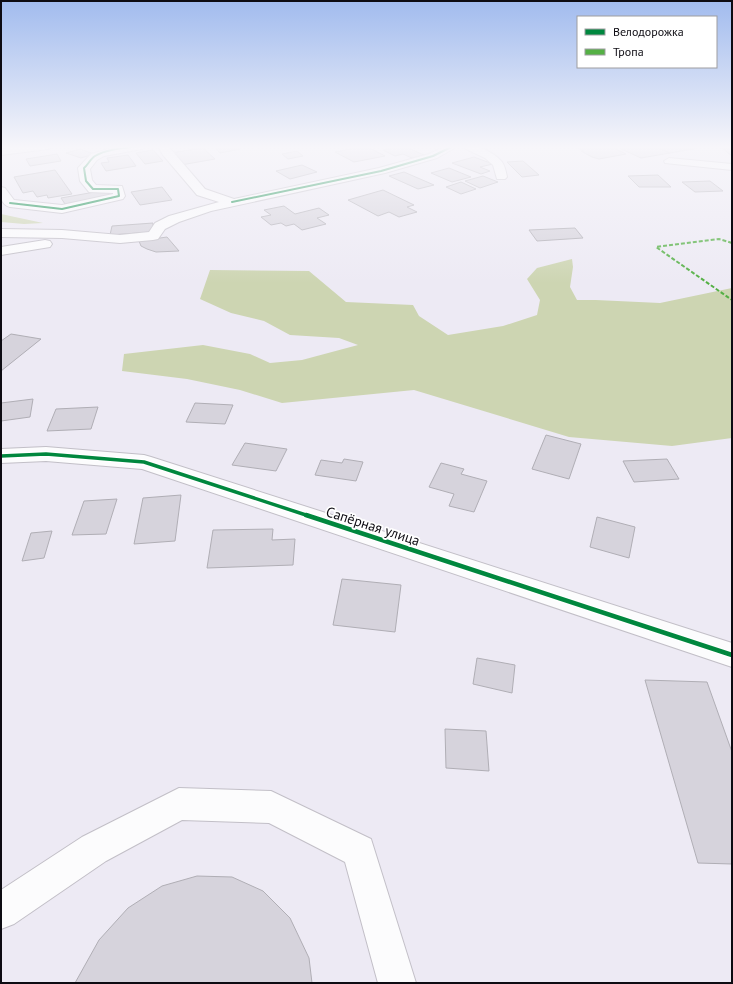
<svg xmlns="http://www.w3.org/2000/svg" width="733" height="984" viewBox="0 0 733 984" font-family="'PT Sans',sans-serif">
<rect width="100%" height="100%" fill="#edeaf4"/>
<g fill="#cdd5b2">
<polygon points="1,214 43,223 24,224 1,222"/>
<polygon points="572,259 573,267 570,287 577,300 596,300 660,303 732,288 732,438 672,446 569,437 414,390 282,403 240,390 187,379 122,371 124,354 203,345 250,354 270,363 302,360 358,345 339,338 290,335 264,321 231,313 200,299 210,270 309,271 346,302 413,305 419,316 448,335 503,326 537,315 540,300 527,279 537,268"/>
</g>
<g fill="#d6d3dc" stroke="#b0aeb5">
<polygon points="102,146 135,146 106,150"/>
<polygon points="213,146 236,146 240,149 220,153"/>
<polygon points="366,146 385,156 354,162 335,152"/>
<polygon points="404,146 424,155 412,158 403,154 395,156 383,150"/>
<polygon points="593,146 612,147 626,154 599,159 592,157 581,151 584,151 578,148"/>
<polygon points="615,146 653,146 670,153 641,158"/>
<polygon points="653,146 692,146 698,148 670,153"/>
<polygon points="203,148 215,159 181,165 170,153"/>
<polygon points="722,148 732,148 732,156"/>
<polygon points="80,149 94,154 81,158 66,153"/>
<polygon points="153,150 163,161 145,164 136,153"/>
<polygon points="297,151 303,156 288,159 282,154"/>
<polygon points="57,154 61,161 30,166 26,159"/>
<polygon points="128,155 136,166 106,171 101,163 109,162 107,158"/>
<polygon points="474,157 493,164 480,167 490,171 481,174 452,163"/>
<polygon points="523,161 539,175 522,177 507,162"/>
<polygon points="302,165 317,172 290,179 276,171"/>
<polygon points="449,168 471,177 452,182 431,173"/>
<polygon points="55,170 72,194 48,198 47,195 37,197 33,191 23,193 14,177"/>
<polygon points="404,172 434,185 418,189 389,176"/>
<polygon points="658,175 671,187 639,187 628,176"/>
<polygon points="483,176 498,182 480,188 465,181"/>
<polygon points="710,181 723,191 695,192 682,182"/>
<polygon points="461,182 476,189 461,194 446,187"/>
<polygon points="162,187 172,200 140,205 131,192"/>
<polygon points="106,190 111,196 65,204 61,198"/>
<polygon points="383,190 414,205 407,207 417,212 399,217 389,212 378,216 348,200"/>
<polygon points="284,206 295,214 319,208 329,215 317,218 326,224 302,230 294,224 286,226 281,223 271,225 261,217 271,215 264,210"/>
<polygon points="153,223 153,232 110,235 112,226"/>
<polygon points="575,228 583,238 537,241 529,230"/>
<polygon points="167,237 179,251 156,252 147,249 141,246 139,241"/>
<polygon points="11,334 41,339 1,371 1,341"/>
<polygon points="33,399 30,417 1,421 1,403"/>
<polygon points="195,403 233,405 225,424 186,422"/>
<polygon points="98,407 91,429 47,431 56,409"/>
<polygon points="546,435 581,444 569,479 532,469"/>
<polygon points="245,443 287,449 276,471 232,465"/>
<polygon points="344,459 363,462 356,481 315,475 321,460 342,463"/>
<polygon points="667,459 679,479 634,482 623,461"/>
<polygon points="441,463 464,469 461,474 487,481 474,512 449,506 454,494 429,487"/>
<polygon points="181,495 175,541 134,544 143,498"/>
<polygon points="117,499 106,534 72,535 84,501"/>
<polygon points="597,517 635,527 629,558 590,547"/>
<polygon points="273,529 272,540 295,539 293,565 207,568 213,530"/>
<polygon points="52,531 44,558 22,561 31,533"/>
<polygon points="342,579 401,585 395,632 333,625"/>
<polygon points="477,658 515,665 512,693 473,684"/>
<polygon points="645,680 707,682 732,752 732,864 698,863"/>
<polygon points="445,729 486,731 489,771 446,768"/>
<polygon points="197,876 232,877 263,891 290,918 309,958 312,983 75,983 99,940 128,908 162,886"/>
</g>
<g fill="none" stroke-linecap="round" stroke-linejoin="round">
<g stroke="#c2bfc7" stroke-width="2">
<g id="minor">
<polygon points="26,146 53,146 48,149 1,155 1,149"/>
<path d="M 120,146 L 147,146 L 142,149 L 104,156 L 97,160 L 90,169 L 92,180 L 96,185 L 122,186 L 125,196 L 123,199 L 62,213 L 10,207 C 0,204 1,196 1,187 L 5,188 L 14,200 L 62,205 L 113,194 L 113,193 L 89,192 L 80,181 L 78,168 L 91,154 Z"/>
<polygon points="158,146 168,146 205,189 234,199 379,168 429,154 446,146 458,146 437,158 385,173 211,211 179,222 165,229 158,239 153,240 120,243 62,238 1,237 1,229 62,230 120,235 149,232 155,223 169,216 219,202 197,195 163,155"/>
<path d="M 463,146 C 476,144 493,151 502,162 C 505,166 506,172 507,177 L 505,179 L 497,179 L 493,165 L 485,158 L 464,148 Z"/>
<polygon points="669,158 732,164 732,170 665,163 664,161"/>
<polygon points="45,240 50,241 52,244 50,247 1,255 1,247"/>
<polygon points="46,447 144,455 151,457 732,643 732,667 142,469 46,461 1,463 1,449"/>
<polygon points="179,788 271,791 371,839 416,983 378,983 345,862 269,823 182,820 106,861 14,924 1,929 1,890 82,837"/>
</g>
</g>
<use href="#minor" fill="#fcfcfd" fill-rule="evenodd"/>
<polyline stroke="#54b044" stroke-width="2" stroke-dasharray="4 2" stroke-linecap="butt" points="732,243 719,239 656,247 732,300"/>
<g stroke="#fff" stroke-width="3.5">
<g id="cycleway-far2">
<polyline points="232,202 381,171 433,156 453,146"/>
<path d="M 10,203 L 62,209 L 119,196 L 118,189 L 93,189 L 86,181 L 84,168 C 88,165 90,159 95,156 C 108,148 127,148 142,146"/>
</g>
</g>
<g stroke="#fff" stroke-width="6">
<polyline id="cycleway-far1" points="1,456 46,454 144,462 309,516"/>
</g>
<g stroke="#fff" stroke-width="7">
<polyline id="cycleway" points="306,515 732,655"/>
</g>
<use href="#cycleway-far2" stroke="#00873e" stroke-width="2"/>
<use href="#cycleway-far1" stroke="#00873e" stroke-width="3.5"/>
<use href="#cycleway" stroke="#00873e" stroke-width="4.5"/>
</g>
<linearGradient id="sky" x2="0" y2="1"><stop stop-color="#a1bbee"/><stop offset="0.52" stop-color="#f7f6fa"/><stop offset="1" stop-color="#f7f6fa" stop-opacity="0"/></linearGradient>
<rect width="733" height="283" fill="url(#sky)"/>
<g text-anchor="middle" dominant-baseline="central" stroke-width="3.5" stroke-linejoin="round" paint-order="stroke">
<g font-size="14" fill="#0d0b12" stroke="#fff">
<text transform="translate(373 526) rotate(18)">Сапёрная улица</text>
</g>
</g>
<rect width="733" height="984" fill="none" stroke="#0d0b12" stroke-width="4"/>
<rect x="577" y="16" width="140" height="52" fill="#ffffff" stroke="#9e9da0"/>
<rect x="585" y="29" width="20" height="6" fill="#00873e" stroke="#9e9da0"/>
<text x="613" y="36" font-size="12" fill="#0d0b12">Велодорожка</text>
<rect x="585" y="49" width="20" height="6" fill="#54b044" stroke="#9e9da0"/>
<text x="613" y="56" font-size="12" fill="#0d0b12">Тропа</text>
</svg>
